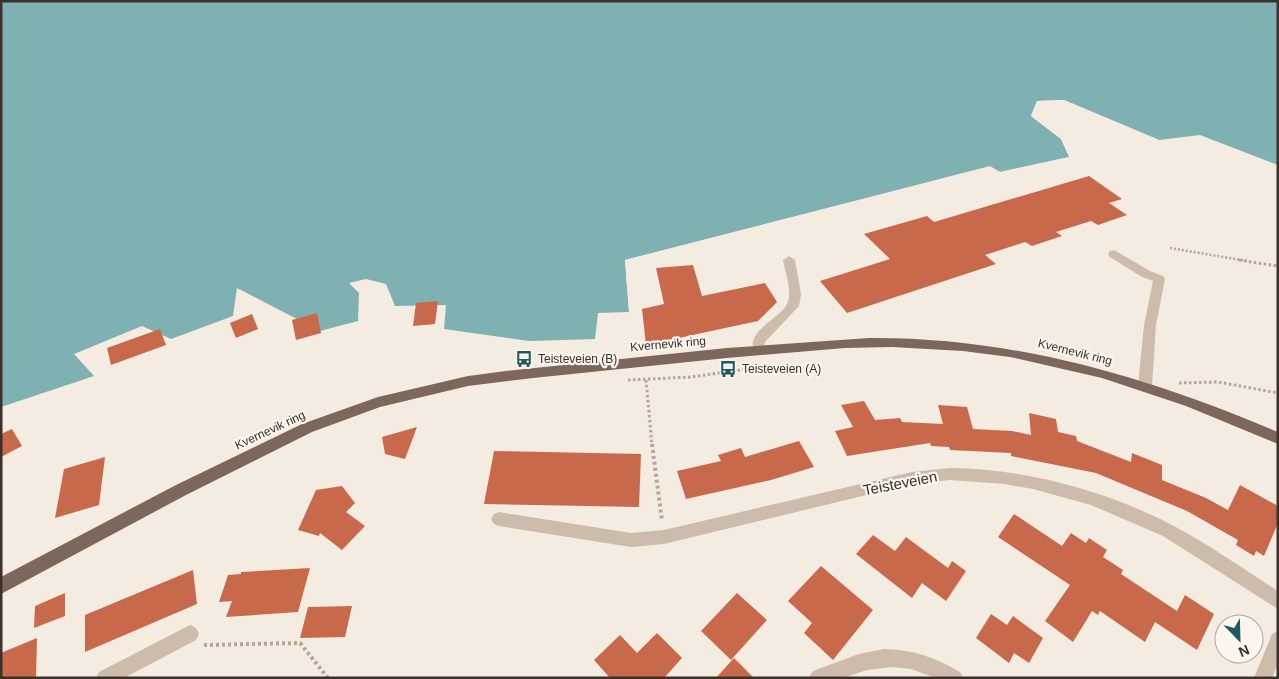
<svg xmlns="http://www.w3.org/2000/svg" width="1279" height="679" viewBox="0 0 1279 679" font-family="Arial,sans-serif">
<rect width="100%" height="100%" fill="#f4ebe1"/>
<polygon fill="#7fb0b2" points="1,1 1278,1 1278,165 1200,135 1159,140 1064,100 1037,101 1031,116 1061,139 1070,157 1000,172 990,167 625,260 629,312 598,313 595,339 529,341 444,329 446,305 395,306 386,284 366,279 349,283 359,293 358,321 320,331 237,288 233,316 171,339 142,326 74,354 94,376 1,407"/>
<polygon fill="#f4ebe1" points="1064,100 1159,140 1157,141 1063,103 1038,104 1034,115 1063,138 1072,156 1071,159 1000,175 990,169 627,262 631,311 629,312 625,260 990,166 1000,172 1069,157 1061,139 1031,116 1037,101"/>
<g fill="#c8694b">
<polygon points="1089,176 1122,199 1109,203 1127,215 1098,225 1091,221 1056,232 1062,236 1032,246 1025,242 985,255 996,264 847,313 820,281 890,259 864,234 927,216 934,222"/>
<polygon points="693,265 702,296 765,283 777,302 758,321 646,345 642,309 664,304 656,268"/>
<polygon points="438,301 435,324 413,326 416,303"/>
<polygon points="317,313 321,333 296,340 292,320"/>
<polygon points="252,314 258,329 236,338 230,323"/>
<polygon points="160,329 166,345 111,365 107,348"/>
<polygon points="864,401 875,420 900,418 902,422 943,424 938,405 967,407 973,429 1012,431 1031,435 1029,413 1056,419 1058,432 1076,436 1077,441 1131,462 1132,453 1162,465 1162,480 1206,498 1228,510 1240,485 1278,506 1278,523 1264,556 1256,551 1254,556 1236,545 1238,540 1187,511 1096,473 1011,456 1011,453 950,450 949,447 931,446 930,443 847,456 835,431 853,427 841,405"/>
<polygon points="417,427 405,459 385,454 382,437"/>
<polygon points="12,429 22,446 1,457 1,434"/>
<polygon points="799,441 814,467 771,480 686,499 677,471 721,461 718,455 741,448 745,457"/>
<polygon points="494,451 641,454 639,507 484,504"/>
<polygon points="105,457 99,505 55,518 64,469"/>
<polygon points="342,486 355,503 346,512 365,526 342,550 320,533 319,536 298,530 316,490"/>
<polygon points="1014,514 1062,546 1071,533 1086,543 1089,538 1107,550 1103,557 1123,570 1121,574 1177,611 1185,595 1214,614 1197,650 1155,622 1145,642 1100,611 1098,615 1092,611 1073,642 1045,621 1070,585 998,537"/>
<polygon points="873,535 895,551 906,537 948,568 952,561 966,571 946,601 922,583 912,598 856,554"/>
<polygon points="821,566 873,610 833,660 804,633 812,623 788,601"/>
<polygon points="310,568 298,612 226,617 232,601 219,602 228,575 241,574 241,572"/>
<polygon points="193,570 197,604 85,652 85,615"/>
<polygon points="65,593 65,616 34,628 35,606"/>
<polygon points="737,593 767,620 731,660 701,631"/>
<polygon points="352,606 345,637 300,638 308,607"/>
<polygon points="991,614 1007,625 1013,616 1043,638 1029,663 1014,653 1009,663 976,638"/>
<polygon points="657,633 682,658 664,678 610,678 594,660 620,635 637,653"/>
<polygon points="37,638 36,678 1,678 1,653"/>
<polygon points="734,658 754,678 716,678"/>
</g>
<g fill="none" stroke-linecap="round" stroke-linejoin="round">
<polyline stroke="#b9a596" stroke-width="2.5" stroke-dasharray="2 2" stroke-linecap="butt" points="1170,248 1247,261"/>
<g stroke="#b9a596" stroke-width="3" stroke-dasharray="2.5 2.5" stroke-linecap="butt">
<polyline points="1239,260 1278,266"/>
<polyline points="628,380 691,377 754,368"/>
<polyline points="646,380 652,445"/>
<polyline points="1179,383 1218,382 1278,393"/>
</g>
<g stroke="#b9a596" stroke-width="4" stroke-dasharray="3 3" stroke-linecap="butt">
<polyline points="652,444 662,521"/>
<polyline points="204,645 300,643 328,678"/>
</g>
<g fill="#cdbbac" fill-rule="evenodd">
<polygon points="1114,250 1150,271 1163,276 1165,279 1156,325 1152,386 1150,390 1145,391 1140,390 1138,386 1144,325 1153,281 1142,277 1110,257 1108,254 1110,251"/>
<path d="M 789,256 L 795,260 L 801,294 L 799,306 L 765,342 L 763,353 L 755,353 C 743,332 781,318 787,304 C 793,292 785,272 783,260 Z"/>
<path d="M 950,468 C 1027,469 1105,490 1174,526 C 1210,545 1243,569 1278,591 L 1278,609 L 1163,536 L 1091,505 L 1033,489 L 1004,484 L 950,480 L 912,484 L 664,544 L 631,547 L 499,526 L 494,524 L 491,519 L 494,514 L 499,512 L 631,533 L 664,530 L 912,472 Z"/>
<polygon points="190,625 196,628 199,634 196,640 124,678 96,678 99,672"/>
<polygon points="1278,631 1278,663 1272,678 1254,678 1272,634"/>
<path d="M 884,649 C 911,649 937,658 960,672 L 963,678 L 936,678 L 911,669 L 893,667 L 867,670 L 843,678 L 809,678 L 812,672 L 818,669 L 859,654 Z"/>
</g>
<path fill="#7d675c" fill-rule="evenodd" d="M 869,338 C 1014,337 1145,376 1278,432 L 1278,444 L 1186,406 L 1102,378 L 1010,357 L 963,351 L 892,347 L 845,348 L 727,358 L 533,378 L 468,386 L 380,407 L 312,432 L 186,495 L 1,594 L 1,577 L 176,485 L 302,424 L 378,397 L 468,376 L 506,371 L 727,348 Z"/>
</g>
<defs>
<g id="bus-bare" transform="scale(1.35)"><path d="M-5-6H5V4H4V6H2V4H-2V6H-4V4H-5ZM-3.5-4V0h7V-4ZM-3.5 1.2v1.5H-2V1.2ZM2 1.2v1.5H3.5V1.2Z" fill="#1f5a5e" stroke="#fbf5ee" stroke-width="2.5" paint-order="stroke"/></g>
</defs>
<g fill-rule="evenodd">
<use href="#bus-bare" x="524" y="359"/>
<use href="#bus-bare" x="728" y="369"/>
</g>
<g text-anchor="middle" dominant-baseline="central" stroke-width="4.5" stroke-linejoin="round" paint-order="stroke">
<g font-size="12" fill="#3b302b" stroke="#fbf5ee">
<text transform="translate(668 344) rotate(-5)">Kvernevik ring</text>
<text transform="translate(1075 352) rotate(14)">Kvernevik ring</text>
<text transform="translate(270 430) rotate(-25)">Kvernevik ring</text>
</g>
<g font-size="12" fill="#3b302b" stroke="#fbf5ee" text-anchor="start">
<text x="538" y="359">Teisteveien (B)</text>
<text x="742" y="369">Teisteveien (A)</text>
</g>
<g font-size="15" fill="#3b302b" stroke="#fbf5ee">
<text transform="translate(900 483) rotate(-11)">Teisteveien</text>
</g>
</g>
<rect width="1279" height="679" fill="none" stroke="#3b302b" stroke-width="5"/>
<g transform="translate(1239 639) rotate(157)"><circle r="24" fill="#fbf5ee" stroke="#aea6a0"/>
<path d="M0-4L9 19L0 12L-9 19Z" fill="#1f5a5e"/>
<text y="-8" font-size="14" font-weight="bold" text-anchor="middle" fill="#3b302b">N</text>
</g>
</svg>
